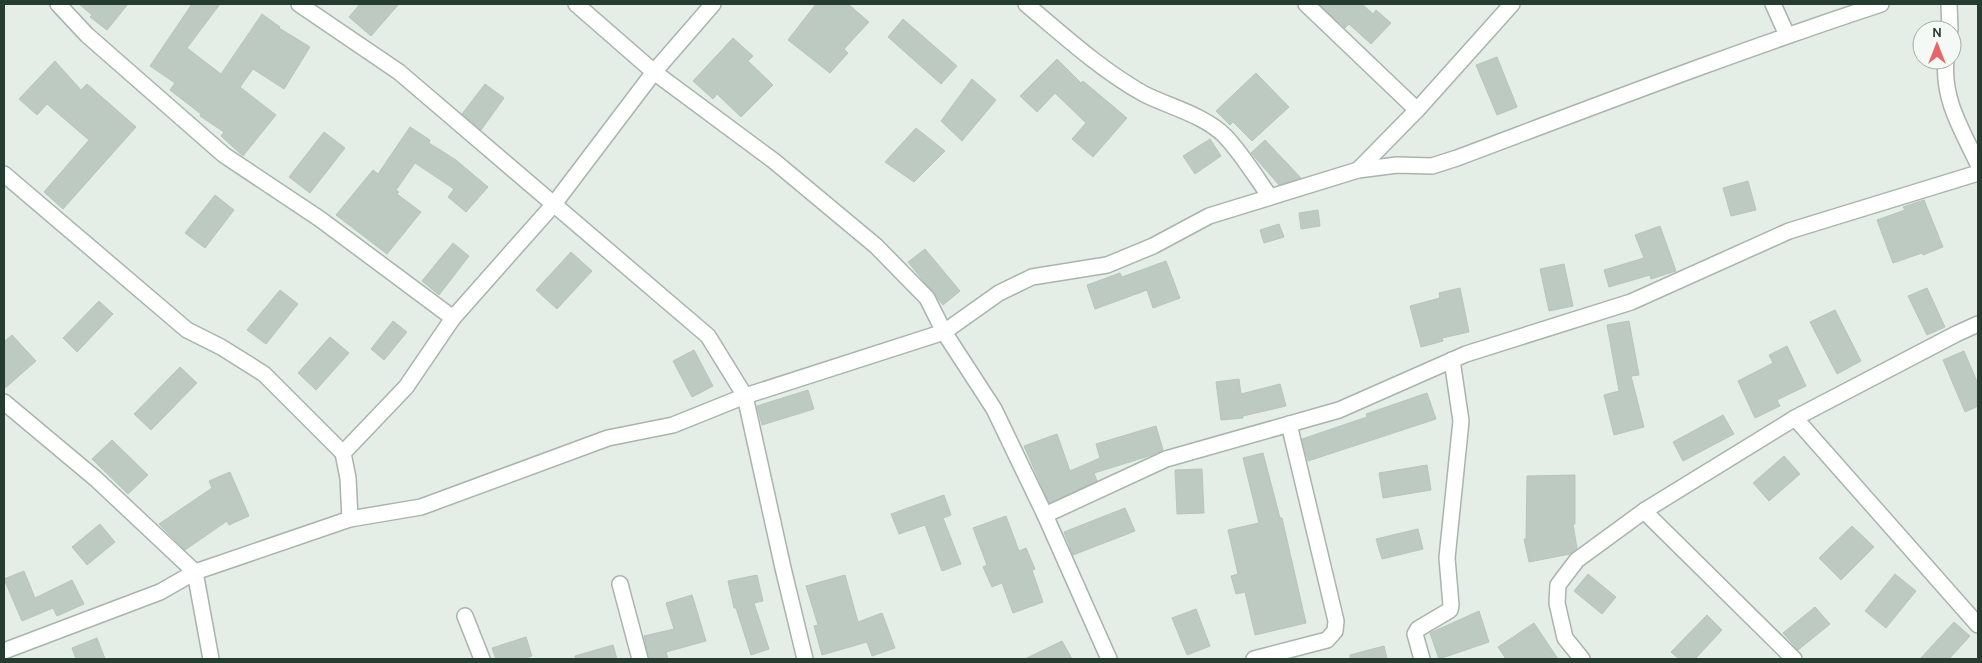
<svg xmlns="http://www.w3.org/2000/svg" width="1982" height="663" viewBox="0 0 1982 663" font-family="Karla,sans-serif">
<rect width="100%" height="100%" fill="#e4ede6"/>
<g fill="#bccac1" stroke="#b7c6bb">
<polygon points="79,4 128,4 107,30 90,17 92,15"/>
<polygon points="192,4 220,4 187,48 221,74 262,14 280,27 279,28 310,47 284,89 253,69 240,87 276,115 243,156 221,136 224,132 200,116 201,114 170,90 175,83 150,66"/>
<polygon points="360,4 399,4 371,36 349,17"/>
<polygon points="816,4 848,4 869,22 844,49 848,53 830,73 788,40"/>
<polygon points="1319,4 1362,4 1373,14 1376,10 1391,23 1371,44 1349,24 1345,28"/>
<polygon points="903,19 957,66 941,84 888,37"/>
<polygon points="733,38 753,56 748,61 773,85 741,117 717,94 713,99 693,81"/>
<polygon points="1497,57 1517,107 1497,115 1476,65"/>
<polygon points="1057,59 1081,83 1083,81 1127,118 1093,157 1072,139 1086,123 1055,93 1037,112 1020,96"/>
<polygon points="55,61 81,90 87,84 136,127 63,209 44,192 89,140 47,104 37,115 19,99"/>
<polygon points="1256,73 1289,107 1252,141 1233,122 1230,125 1216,111"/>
<polygon points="972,79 996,100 962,141 941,121"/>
<polygon points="485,84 504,98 481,130 462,114"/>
<polygon points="410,127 430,140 429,143 456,160 488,187 466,212 448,197 454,189 415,163 396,190 399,192 397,194 421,212 387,254 336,215 373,170 378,174"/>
<polygon points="916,128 945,151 914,182 885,162"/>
<polygon points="324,132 345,148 310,193 289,177"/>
<polygon points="1210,139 1221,156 1195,174 1183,156"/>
<polygon points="1265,140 1301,178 1279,185 1251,153"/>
<polygon points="1748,181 1756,210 1731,216 1723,188"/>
<polygon points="215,195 234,210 205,248 185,233"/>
<polygon points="1924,200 1943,247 1923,255 1922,253 1893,263 1877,220 1905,210 1903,207"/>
<polygon points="1318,210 1320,226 1301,229 1299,213"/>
<polygon points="1279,224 1284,237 1264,243 1260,230"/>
<polygon points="1660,226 1676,271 1651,279 1650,275 1609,287 1604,270 1644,258 1635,235"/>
<polygon points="453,243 469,256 439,295 422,281"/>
<polygon points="925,249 960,291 943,305 908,262"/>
<polygon points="571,252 592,271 557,309 536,290"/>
<polygon points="1166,261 1180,298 1153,308 1147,290 1095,309 1087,285 1120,273 1122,277"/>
<polygon points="1564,264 1573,306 1549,311 1540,269"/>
<polygon points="1460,288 1469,332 1442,338 1443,341 1421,347 1410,306 1440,298 1439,293"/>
<polygon points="1927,288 1945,327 1927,335 1908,296"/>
<polygon points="280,290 298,304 266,344 247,330"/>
<polygon points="99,301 113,314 77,352 63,338"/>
<polygon points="1835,310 1861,361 1837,374 1810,322"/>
<polygon points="393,321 407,332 384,360 371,349"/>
<polygon points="1629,321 1639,375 1631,376 1644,427 1614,435 1604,395 1619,391 1607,325"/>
<polygon points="12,335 36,361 4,389 4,342"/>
<polygon points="330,337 349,353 316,390 298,373"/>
<polygon points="1787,346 1806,386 1777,400 1780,406 1755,418 1738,381 1773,363 1769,355"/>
<polygon points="694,350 713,386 692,397 673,361"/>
<polygon points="1964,351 1978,384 1978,406 1965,412 1943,360"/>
<polygon points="180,367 197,383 151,430 134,414"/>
<polygon points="1239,379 1241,394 1280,384 1286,406 1243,416 1243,418 1221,420 1216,382"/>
<polygon points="808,390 814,409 762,425 757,406"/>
<polygon points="1427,393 1436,419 1308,461 1302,439 1367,417 1366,414"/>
<polygon points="1723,415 1734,434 1683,461 1673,442"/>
<polygon points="1156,426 1163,450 1149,456 1094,473 1097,481 1049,503 1024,446 1057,434 1070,471 1100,458 1096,444"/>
<polygon points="112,440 148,475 128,494 92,459"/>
<polygon points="1263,453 1280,518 1282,518 1306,623 1255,635 1245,592 1236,594 1231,576 1238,574 1228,530 1259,523 1243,458"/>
<polygon points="1784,456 1800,474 1769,501 1753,483"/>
<polygon points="1427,465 1431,490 1383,498 1379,473"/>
<polygon points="1202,469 1204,513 1177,514 1175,470"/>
<polygon points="230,472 249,516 229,525 227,521 185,550 159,524 212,488 209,481"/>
<polygon points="1575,475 1575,524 1573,524 1577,548 1570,554 1529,562 1524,539 1526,539 1527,476"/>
<polygon points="944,495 951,515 943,518 961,564 942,571 925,525 899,534 891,514"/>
<polygon points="1125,508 1135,531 1073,555 1064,532"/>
<polygon points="1006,516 1019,551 1026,548 1035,569 1032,570 1043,602 1013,613 1002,583 992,587 983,567 987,565 973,528"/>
<polygon points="100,524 115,542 87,565 72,547"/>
<polygon points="1852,526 1874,547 1841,580 1819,558"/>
<polygon points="1418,529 1423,549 1382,559 1376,539"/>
<polygon points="24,571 35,598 72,580 84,604 57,616 53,608 22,621 4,579"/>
<polygon points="1588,574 1616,597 1602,614 1574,591"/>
<polygon points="1895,574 1916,591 1886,628 1865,611"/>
<polygon points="757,575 763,601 754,603 769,649 751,655 736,608 734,608 728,581"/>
<polygon points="845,575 858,622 882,613 895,648 872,656 867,642 822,655 814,626 818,625 806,586"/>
<polygon points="692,595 706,641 666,652 668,659 649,659 644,636 674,629 666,603"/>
<polygon points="1815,607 1830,624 1798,650 1783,633"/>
<polygon points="1196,609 1210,646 1187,655 1172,618"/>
<polygon points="1479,611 1489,642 1439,659 1430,633"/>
<polygon points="1707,615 1722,630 1695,659 1679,659 1671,652"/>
<polygon points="1954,622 1970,636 1949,659 1920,659"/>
<polygon points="1534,623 1558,659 1506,659 1498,647"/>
<polygon points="526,637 532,656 522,659 496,659 492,648"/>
<polygon points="97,638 105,659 76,659 72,648"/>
<polygon points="1062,641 1072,659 1025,659"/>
<polygon points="613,645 617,659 575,659 575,656"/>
<polygon points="1384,646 1387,659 1350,659 1350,655"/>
</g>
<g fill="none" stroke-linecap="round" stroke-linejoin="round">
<g stroke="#a7b5ac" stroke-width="18">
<g id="street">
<polyline points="58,4 87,35 224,155 320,219 453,318"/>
<polyline points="299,4 399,72 708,336 745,396 783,568 805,659"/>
<polyline points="576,4 654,72 774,161 876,246 927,298 944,332 994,409 1045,515 1109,659"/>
<path d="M 1026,4 C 1063,35 1101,70 1144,94 C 1170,107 1204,115 1225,136 C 1242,154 1256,177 1270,197"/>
<polyline points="1306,4 1417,110"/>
<polyline points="1773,4 1787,35"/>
<polyline points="1949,4 1950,30"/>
<path d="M 1946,60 C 1942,99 1962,130 1978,164"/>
<polyline points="1358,170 1417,110 1512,4"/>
<polyline points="4,174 187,330 221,347 264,374 343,453"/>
<polyline points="4,402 96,479 195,572 211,659"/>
<polyline points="1795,418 1978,625"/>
<polyline points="1644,511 1794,659"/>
<polyline points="1045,515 1166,459 1339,410 1466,354 1631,302 1789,231 1978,173"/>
<polyline points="350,519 348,478 343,453 406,387 453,318 554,204 654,72 713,4"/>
<polyline points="620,584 640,659"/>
<polyline points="465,616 482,659"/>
<path d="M 4,651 L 160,592 L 195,572 L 350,519 L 421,507 L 608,438 L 673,425 L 745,396 L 944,332 L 999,293 L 1032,277 L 1107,265 L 1153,246 L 1209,216 L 1358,170 L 1397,165 L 1432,166 L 1457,158 C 1598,105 1738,51 1881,4"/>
<polyline points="1254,659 1327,640 1335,631 1336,621 1289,424"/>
<polyline points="1422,659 1415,634 1418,629 1450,610 1451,605 1447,558 1461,421 1452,360"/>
<polyline points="1582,659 1565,638 1557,603 1558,585 1577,560 1644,511 1795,418 1956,334 1978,324"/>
</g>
</g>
<use href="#street" stroke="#fff" stroke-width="15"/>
</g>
<rect width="1982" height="663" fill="none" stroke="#243d30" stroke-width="10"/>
<g transform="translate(1937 45)"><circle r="24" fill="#f4f9f5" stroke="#a1aea6"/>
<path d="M0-4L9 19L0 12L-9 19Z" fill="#ea6568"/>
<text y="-8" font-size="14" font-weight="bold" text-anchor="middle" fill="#243d30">N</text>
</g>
</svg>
